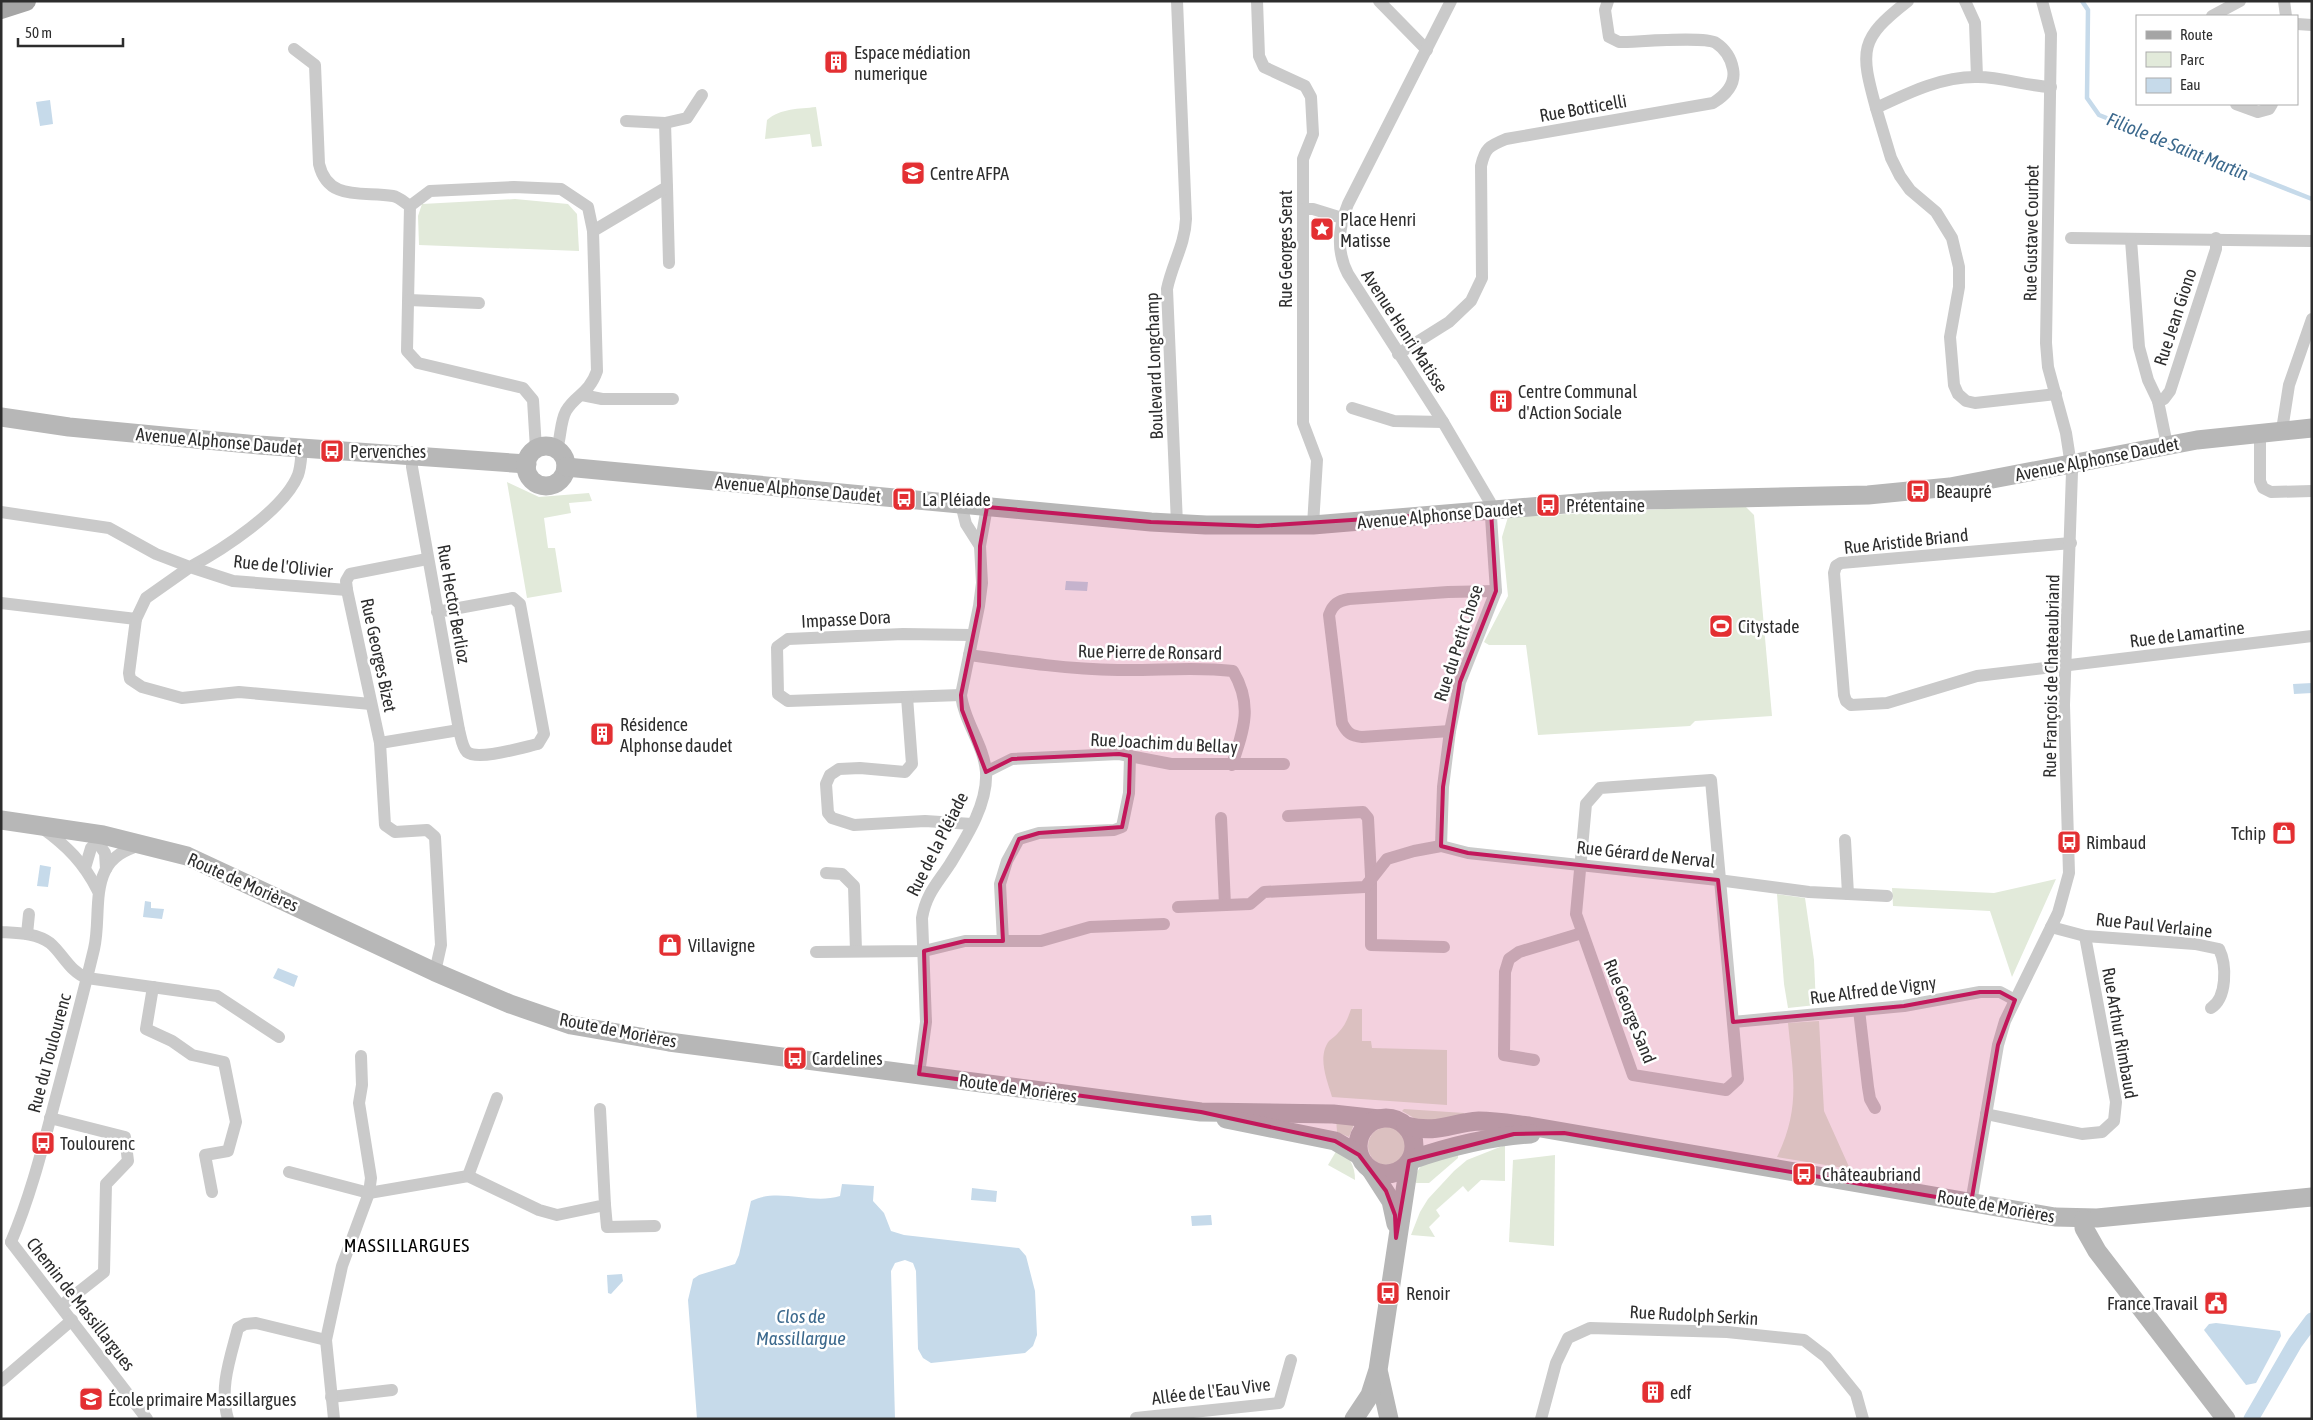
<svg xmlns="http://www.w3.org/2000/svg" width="2313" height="1420" viewBox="0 0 2313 1420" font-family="'Asap Condensed',sans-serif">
<rect width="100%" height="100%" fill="#fff"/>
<g fill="#e2eada">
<path d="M 816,107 L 822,146 L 812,147 L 810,134 L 765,139 L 767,120 C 781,108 799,109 816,107 Z"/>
<polygon points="515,199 568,204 577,214 579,251 419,245 418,216 422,204"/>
<polygon points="507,482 539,497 589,493 592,501 569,503 571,513 544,518 548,548 555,548 562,592 527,598"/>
<polygon points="1744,505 1754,515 1772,716 1695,721 1690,726 1538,735 1526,645 1489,645 1484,642 1508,596 1502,537 1508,517"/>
<polygon points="2056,879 2012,977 1990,911 1893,906 1892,888 1994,893"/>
<polygon points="1777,894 1805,898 1814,960 1816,1005 1788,1008 1784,984"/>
<path d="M 1351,1009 L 1362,1009 L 1362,1041 L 1371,1041 L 1372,1048 L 1447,1050 L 1447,1105 L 1332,1097 C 1327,1080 1317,1057 1329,1041 C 1332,1038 1336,1036 1338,1033 C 1345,1026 1348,1018 1351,1009 Z"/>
<path d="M 1819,1021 L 1824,1111 L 1850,1169 L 1777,1157 C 1801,1108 1793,1075 1788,1023 Z"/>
<polygon points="1404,1109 1464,1113 1464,1116 1421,1122 1402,1111"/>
<polygon points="1336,1118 1354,1124 1349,1137 1337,1132"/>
<circle cx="1387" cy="1146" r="19"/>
<polygon points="1505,1145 1505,1181 1481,1180 1468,1192 1463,1186 1436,1210 1440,1216 1429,1227 1435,1237 1411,1235 1420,1212 1428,1199 1454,1171 1467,1160"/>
<path d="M 1338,1148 C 1349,1156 1355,1165 1355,1180 L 1328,1165 Z"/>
<polygon points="1458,1152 1458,1158 1429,1183 1416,1183 1414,1176 1424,1162"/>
<polygon points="1555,1155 1554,1246 1509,1242 1513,1160"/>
</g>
<g fill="#c6daea">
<polygon points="50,100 53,124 40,126 36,102"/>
<polygon points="1066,581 1088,582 1087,591 1065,590"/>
<polygon points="2312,683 2312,693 2294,694 2293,684"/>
<polygon points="40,865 51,867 48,887 37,886"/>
<polygon points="145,901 151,902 151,908 164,909 162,919 143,917"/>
<polygon points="278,968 298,976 294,987 273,978"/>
<path d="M 842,1184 L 874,1186 L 873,1201 L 884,1213 L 891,1231 L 904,1235 L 1019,1248 L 1026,1256 L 1035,1291 L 1037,1335 L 1033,1346 L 1025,1353 L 931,1363 L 923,1358 L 918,1349 L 916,1271 L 913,1263 L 905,1260 L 895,1263 L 891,1271 L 895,1419 L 697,1419 L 688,1300 L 693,1279 L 699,1275 L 735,1264 L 739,1255 L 751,1201 C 779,1187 811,1205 840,1196 Z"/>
<polygon points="972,1188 997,1191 996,1202 971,1200"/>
<polygon points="1211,1215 1212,1225 1192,1226 1191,1216"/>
<polygon points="622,1274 623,1281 611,1294 608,1293 607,1275"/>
<polygon points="2216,1323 2280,1331 2281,1336 2256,1383 2246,1385 2204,1330 2209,1324"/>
</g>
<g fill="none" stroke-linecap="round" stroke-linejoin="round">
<polyline stroke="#c6daea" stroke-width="4.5" points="2082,1 2088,10 2087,98 2099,115 2312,199"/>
<polyline stroke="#c6daea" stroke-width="15" points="2251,1419 2295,1343 2312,1320"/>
<g stroke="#cacaca" stroke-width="12">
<polyline points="1257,1 1259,56 1264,67 1305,86 1311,97 1313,134 1303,159 1303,423 1317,460 1313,525"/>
<polyline points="1379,1 1427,50"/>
<polyline points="1965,1 1975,23 1977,77"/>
<polyline points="2284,1 2286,16"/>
<polyline points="2212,16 2240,1"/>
<polyline points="2297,24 2312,25"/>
<path d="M 294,49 L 315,65 L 319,164 C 328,202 363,191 393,196 C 399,197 405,203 410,206 L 407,351 L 418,363 L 523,388 L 533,400 L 536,449"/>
<path d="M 2051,87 C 2026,86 2003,77 1978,77 C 1942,76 1908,93 1876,108 L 1891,158 L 1900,176 L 1910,190 L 1936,212 L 1952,238 L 1959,267 L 1959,287 L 1950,337 L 1954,385 L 1958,394 L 1966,401 L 1975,403 L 2056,394"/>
<polyline points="2236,104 2258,112 2269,109 2272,104"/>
<path d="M 1876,108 C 1860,50 1859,39 1908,1"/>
<polyline points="626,121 665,123 687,118 702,95"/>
<polyline points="667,187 669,263"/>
<polyline points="410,206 430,191 514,187 561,189 588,207 593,231"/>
<polyline points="1303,209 1313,209 1342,218"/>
<polyline points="2071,238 2312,241"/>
<polyline points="2131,240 2139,347 2148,380 2158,401 2167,445"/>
<polyline points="409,300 479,303"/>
<path d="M 1398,354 L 1449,322 L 1471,301 L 1482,278 L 1481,166 C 1485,148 1489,146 1506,139 L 1713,103 C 1726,95 1736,84 1733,69 C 1731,58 1725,49 1716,43 C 1705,36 1637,42 1619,42 L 1609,37 L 1605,10 L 1608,1"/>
<polyline points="582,395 602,399 673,399"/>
<polyline points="2158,401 2164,399 2170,391 2216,249 2216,238"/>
<polyline points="1352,408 1394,421 1443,422"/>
<polyline points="2282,430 2289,385 2312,319"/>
<polyline points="2260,432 2260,481 2263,488 2271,492 2312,491"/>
<path d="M 557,449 C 561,437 560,422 566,411 C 575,395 589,394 597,371 L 593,231 L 667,187 L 665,123"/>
<path d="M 412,457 L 412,467 L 459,730 C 461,737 462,747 467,752 C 478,761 524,747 538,744 L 544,734 L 520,604 L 513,598 L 437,612"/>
<polyline points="961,504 966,524 980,546"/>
<path d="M 1,512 L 109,528 L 156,554 L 190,567 C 222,550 284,510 298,475 C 301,467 301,457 302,448"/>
<path d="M 1177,524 L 1167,289 C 1172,264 1185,245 1186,219 L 1177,1"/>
<polyline points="2071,543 1841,563 1836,566 1834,573 1844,695 1846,701 1851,705 1887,703 1977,676 2312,636"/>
<polyline points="427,559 350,574 346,581 347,590 380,743 459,730"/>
<polyline points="1,603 136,619 146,598 190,567 233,581 347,590"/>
<polyline points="136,619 129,673 130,679 142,687 182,698 239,692 371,704"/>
<path d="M 969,655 C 1019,662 1067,669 1118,670 C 1156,671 1194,666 1233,671 C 1253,705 1244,729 1232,765"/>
<polyline points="961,695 788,701 778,694 777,647 788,639 903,634 972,635"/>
<polyline points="907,697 912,764 905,772 860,768 839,769 830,775 826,784 828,813 832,818 854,825 925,821 972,824"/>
<path d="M 1450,731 L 1362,737 C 1351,736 1347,733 1342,723 L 1329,615 C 1333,604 1338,601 1349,599 L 1448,592 L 1496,591"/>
<polyline points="380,743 385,825 395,832 427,830 435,837 441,945 435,972"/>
<polyline points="986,772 1012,759 1119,754 1171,764 1284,764"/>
<polygon points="1711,780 1738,1079 1726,1090 1633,1075 1576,914 1586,804 1600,788"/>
<polyline points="1288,816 1363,812 1368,818 1371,876 1371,945 1444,947"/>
<polyline points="1221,818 1225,905"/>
<path d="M 42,828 C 67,846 84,863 98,891"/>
<polyline points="92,834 105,853 106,869"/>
<polyline points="1845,840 1848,894"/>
<path d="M 1441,846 L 1443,787 L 1450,731 L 1460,682 L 1496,591 L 1490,502 L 1443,422 L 1348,274 C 1336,251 1338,228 1348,204 L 1451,1"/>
<polyline points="85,868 91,848 103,835"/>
<polyline points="826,873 842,874 854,886 856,951"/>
<polyline points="1178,907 1250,904 1264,892 1365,887 1387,859 1414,851 1441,846 1468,853 1718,880 1809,892 1887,896"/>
<path d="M 2051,927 L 2085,936 L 2195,944 L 2219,949 C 2227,965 2227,998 2211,1008"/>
<path d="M 1,932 C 17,933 37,933 50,943 C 63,954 70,972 87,978 L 217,996 L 279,1037"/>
<polyline points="27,934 29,914"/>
<polyline points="1003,941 1000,884 1007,861 1019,839 1039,833 1114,830 1122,827 1129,793 1130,756"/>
<polyline points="816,952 924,951 965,941 1041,941 1090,927 1164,924"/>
<polyline points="153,987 146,1029 172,1041 192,1055 224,1062 236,1122 228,1151 205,1155 212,1192"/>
<polyline points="1859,1010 1868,1087 1870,1099 1875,1108"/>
<polyline points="1733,1022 1904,1006 1980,992 2000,992 2015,1000"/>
<polyline points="1534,1060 1504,1055 1505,972 1509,959 1519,952 1582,933"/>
<path d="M 919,1074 L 926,1022 L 922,918 C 926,894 937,884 950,864 C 966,838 988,804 986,772 C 984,745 964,722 961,695 L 979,606 L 982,583 L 980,546 L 987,507"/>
<polyline points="1986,1114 2082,1134 2102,1132 2114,1121 2116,1102 2085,936"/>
<polyline points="50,1118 125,1137 128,1161 106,1184 104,1272 61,1306"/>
<polyline points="289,1172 369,1193 468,1176 539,1210 557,1215 605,1205 600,1109"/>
<polyline points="468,1176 497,1098"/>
<polyline points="1971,1203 1998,1045 2005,1021 2058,913 2069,873 2064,705 2072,472 2066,433 2048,367 2046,343 2051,34 2042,1"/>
<polyline points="605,1205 607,1227 655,1226"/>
<path d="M 11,1242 C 31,1195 43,1146 56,1097 C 69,1048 82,999 94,949 C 100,924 94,894 105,871 C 112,856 125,850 140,845"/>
<polyline points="11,1242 147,1419"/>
<polyline points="1,1381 72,1320"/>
<polyline points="331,1397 392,1390"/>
<polyline points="1136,1418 1279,1403 1291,1360"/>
<path d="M 228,1419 C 219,1388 230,1359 238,1328 L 245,1324 L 256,1323 L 326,1340"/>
<polyline points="334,1419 326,1340 342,1266 369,1193 371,1178 359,1103 362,1085 361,1056"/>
<polyline points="1541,1419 1556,1363 1568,1338 1590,1328 1727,1332 1804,1340 1826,1357 1856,1394 1863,1419"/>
</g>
<g stroke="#b7b7b7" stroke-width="19">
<polyline points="1,417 69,427 259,445 527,464"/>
<circle cx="546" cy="466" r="20"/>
<polyline points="566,467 1151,522 1206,525 1313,525 1602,501 1868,495 1950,487 2197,440 2312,428"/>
<polyline points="1,820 103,835 187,856 435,972 510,1004 571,1025 669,1042 1201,1112 1333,1114 1379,1119"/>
<circle cx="1386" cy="1146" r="28"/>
<polyline points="1226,1119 1335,1141 1359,1155"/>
<path d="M 1406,1126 C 1438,1134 1450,1123 1479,1121 C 1496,1121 1513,1124 1529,1126 L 2055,1217 L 2097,1218 L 2312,1197"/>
<path d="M 1411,1160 C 1447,1147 1493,1136 1531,1134"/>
<polyline points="1371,1170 1391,1201 1396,1224"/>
<polyline points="2084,1219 2084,1228 2097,1251 2226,1419"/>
<polyline points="1379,1374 1389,1419"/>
<polyline points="1354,1419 1370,1395 1378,1370 1409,1164"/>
</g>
<polyline stroke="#a5a5a5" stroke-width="20" points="1,9 26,1"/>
</g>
<path fill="#c2185b" fill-opacity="0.2" stroke="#c2185b" stroke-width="4" stroke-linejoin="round" d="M 987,507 L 1151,522 L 1258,526 L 1491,511 L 1496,591 L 1460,682 L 1443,787 L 1441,846 L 1468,853 L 1718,880 L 1733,1022 L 1904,1006 L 1980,992 L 2000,992 L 2015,1000 L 1998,1045 L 1971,1203 L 1564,1133 L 1514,1134 L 1409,1161 L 1396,1238 L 1395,1215 L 1386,1191 L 1359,1155 L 1335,1141 L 1201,1112 L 919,1074 L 926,1022 L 924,951 L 965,941 L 1003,941 L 1000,884 L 1019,839 L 1039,833 L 1122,827 L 1129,793 L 1130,756 L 1119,754 L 1012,759 L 986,772 L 962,710 L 961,695 L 979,606 L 980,546 Z"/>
<defs>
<g id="building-square" transform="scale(1.25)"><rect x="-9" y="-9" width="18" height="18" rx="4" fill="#e32f32" stroke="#fff"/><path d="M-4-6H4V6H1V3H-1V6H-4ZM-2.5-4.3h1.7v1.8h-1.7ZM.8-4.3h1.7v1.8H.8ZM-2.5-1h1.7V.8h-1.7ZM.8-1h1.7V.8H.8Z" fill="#fff"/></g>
<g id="university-square" transform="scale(1.25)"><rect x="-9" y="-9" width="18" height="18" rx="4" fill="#e32f32" stroke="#fff"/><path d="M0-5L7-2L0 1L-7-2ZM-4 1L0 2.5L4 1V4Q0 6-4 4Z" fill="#fff"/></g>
<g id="sight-square" transform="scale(1.25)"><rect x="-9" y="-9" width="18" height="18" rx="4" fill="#e32f32" stroke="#fff"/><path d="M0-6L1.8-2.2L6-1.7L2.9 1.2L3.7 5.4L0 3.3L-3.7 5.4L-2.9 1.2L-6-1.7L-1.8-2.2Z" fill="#fff"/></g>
<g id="bus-square" transform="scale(1.25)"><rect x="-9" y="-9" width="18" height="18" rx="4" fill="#e32f32" stroke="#fff"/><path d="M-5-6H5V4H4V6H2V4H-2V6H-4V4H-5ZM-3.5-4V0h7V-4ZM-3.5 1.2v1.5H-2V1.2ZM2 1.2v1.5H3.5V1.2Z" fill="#fff"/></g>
<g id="stadium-square" transform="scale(1.25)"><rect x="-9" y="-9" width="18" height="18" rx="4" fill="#e32f32" stroke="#fff"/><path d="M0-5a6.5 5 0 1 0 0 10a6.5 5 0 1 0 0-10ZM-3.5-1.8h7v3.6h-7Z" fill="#fff"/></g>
<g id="shop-square" transform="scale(1.25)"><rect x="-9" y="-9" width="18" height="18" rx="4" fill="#e32f32" stroke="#fff"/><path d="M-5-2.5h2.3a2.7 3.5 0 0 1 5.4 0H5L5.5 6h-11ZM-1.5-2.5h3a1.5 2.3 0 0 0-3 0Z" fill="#fff"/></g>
<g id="civic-square" transform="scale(1.25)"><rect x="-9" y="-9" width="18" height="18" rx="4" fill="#e32f32" stroke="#fff"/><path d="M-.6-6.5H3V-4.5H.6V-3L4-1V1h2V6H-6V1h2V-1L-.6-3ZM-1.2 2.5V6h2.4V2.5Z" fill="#fff"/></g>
<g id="school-square" transform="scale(1.25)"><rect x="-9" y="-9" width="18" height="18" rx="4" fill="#e32f32" stroke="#fff"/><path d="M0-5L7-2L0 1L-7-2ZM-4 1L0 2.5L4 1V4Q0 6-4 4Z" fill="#fff"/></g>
</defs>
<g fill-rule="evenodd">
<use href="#building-square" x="836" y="62"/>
<use href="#university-square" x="913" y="173"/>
<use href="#sight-square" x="1322" y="229"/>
<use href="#building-square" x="1501" y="401"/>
<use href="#bus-square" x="332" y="451"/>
<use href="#bus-square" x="1918" y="491"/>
<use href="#bus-square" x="904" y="499"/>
<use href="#bus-square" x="1548" y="505"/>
<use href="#stadium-square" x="1721" y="626"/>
<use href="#building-square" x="602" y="734"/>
<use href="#shop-square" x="2284" y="833"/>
<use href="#bus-square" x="2069" y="842"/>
<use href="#shop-square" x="670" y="945"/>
<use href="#bus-square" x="795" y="1058"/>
<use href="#bus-square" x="43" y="1143"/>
<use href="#bus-square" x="1804" y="1174"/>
<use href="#bus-square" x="1388" y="1293"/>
<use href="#civic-square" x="2216" y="1303"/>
<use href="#building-square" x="1653" y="1392"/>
<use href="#school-square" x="91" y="1399"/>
</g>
<g text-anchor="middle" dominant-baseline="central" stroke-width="5" stroke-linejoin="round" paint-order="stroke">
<g font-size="18" fill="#2d2d2d" stroke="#fff" text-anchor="start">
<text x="854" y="52">Espace médiation<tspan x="854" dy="21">numerique</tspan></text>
<text x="930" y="173">Centre AFPA</text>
<text x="1340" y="219">Place Henri<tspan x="1340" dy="21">Matisse</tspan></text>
<text x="1518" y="391">Centre Communal<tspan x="1518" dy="21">d'Action Sociale</tspan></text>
<text x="350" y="451">Pervenches</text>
<text x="1936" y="491">Beaupré</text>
<text x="922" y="499">La Pléiade</text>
<text x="1566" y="505">Prétentaine</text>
<text x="1738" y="626">Citystade</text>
<text x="620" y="724">Résidence<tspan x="620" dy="21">Alphonse daudet</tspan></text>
<text x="2266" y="833" text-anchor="end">Tchip</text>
<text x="2086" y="842">Rimbaud</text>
<text x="688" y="945">Villavigne</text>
<text x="812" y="1058">Cardelines</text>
<text x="60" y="1143">Toulourenc</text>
<text x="1822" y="1174">Châteaubriand</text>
<text x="1406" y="1293">Renoir</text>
<text x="2198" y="1303" text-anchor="end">France Travail</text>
<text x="1670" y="1392">edf</text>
<text x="108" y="1399">École primaire Massillargues</text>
</g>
<g font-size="18" fill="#2d2d2d" stroke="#fff">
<text transform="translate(1583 108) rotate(-10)">Rue Botticelli</text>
<text transform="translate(2031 233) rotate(-89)">Rue Gustave Courbet</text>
<text transform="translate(1285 249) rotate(-90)">Rue Georges Serat</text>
<text transform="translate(2175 317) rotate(-72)">Rue Jean Giono</text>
<text transform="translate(1405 331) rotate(57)">Avenue Henri Matisse</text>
<text transform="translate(1154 366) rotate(-92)">Boulevard Longchamp</text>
<text transform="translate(219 441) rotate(5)">Avenue Alphonse Daudet</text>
<text transform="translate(2097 459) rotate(-11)">Avenue Alphonse Daudet</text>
<text transform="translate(798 489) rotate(5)">Avenue Alphonse Daudet</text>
<text transform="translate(1440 515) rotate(-5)">Avenue Alphonse Daudet</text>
<text transform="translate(1906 541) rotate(-6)">Rue Aristide Briand</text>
<text transform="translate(283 566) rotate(6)">Rue de l'Olivier</text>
<text transform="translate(454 604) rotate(80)">Rue Hector Berlioz</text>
<text transform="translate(846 619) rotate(-3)">Impasse Dora</text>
<text transform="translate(2187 634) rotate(-7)">Rue de Lamartine</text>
<text transform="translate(1458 643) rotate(-72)">Rue du Petit Chose</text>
<text transform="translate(1150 652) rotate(1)">Rue Pierre de Ronsard</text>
<text transform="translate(379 655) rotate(78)">Rue Georges Bizet</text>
<text transform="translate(2051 676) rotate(-89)">Rue François de Chateaubriand</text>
<text transform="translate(1164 743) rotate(3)">Rue Joachim du Bellay</text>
<text transform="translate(937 844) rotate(-63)">Rue de la Pléiade</text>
<text transform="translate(1646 854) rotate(6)">Rue Gérard de Nerval</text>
<text transform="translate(243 882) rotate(24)">Route de Morières</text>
<text transform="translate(2154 925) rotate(6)">Rue Paul Verlaine</text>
<text transform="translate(1873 990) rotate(-7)">Rue Alfred de Vigny</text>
<text transform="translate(1630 1011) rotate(68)">Rue George Sand</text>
<text transform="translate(618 1030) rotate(11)">Route de Morières</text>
<text transform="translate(2120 1033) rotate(80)">Rue Arthur Rimbaud</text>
<text transform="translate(49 1053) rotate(-75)">Rue du Toulourenc</text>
<text transform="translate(1018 1088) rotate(8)">Route de Morières</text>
<text transform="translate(1996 1206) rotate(10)">Route de Morières</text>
<text transform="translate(81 1304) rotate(52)">Chemin de Massillargues</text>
<text transform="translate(1694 1315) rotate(3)">Rue Rudolph Serkin</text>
<text transform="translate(1211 1391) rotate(-7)">Allée de l'Eau Vive</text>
</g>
<g font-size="19" font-style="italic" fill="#3c698d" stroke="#fff">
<text transform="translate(2178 146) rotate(22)">Filiole de Saint Martin</text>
<text x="801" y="1316">Clos de<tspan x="801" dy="22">Massillargue</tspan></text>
</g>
<g font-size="19" letter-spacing="1" fill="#000" stroke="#fff">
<text x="407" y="1245">MASSILLARGUES</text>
</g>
</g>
<rect width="2313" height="1420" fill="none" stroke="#2d2d2d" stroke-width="5"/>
<rect x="2136" y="15" width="162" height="90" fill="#ffffff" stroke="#ababab"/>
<rect x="2146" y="31" width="25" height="8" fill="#a5a5a5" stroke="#ababab"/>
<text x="2180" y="40" font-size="15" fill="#2d2d2d">Route</text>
<rect x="2146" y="52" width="25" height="15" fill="#e2eada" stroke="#ababab"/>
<text x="2180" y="65" font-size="15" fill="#2d2d2d">Parc</text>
<rect x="2146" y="78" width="25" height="15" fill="#c6daea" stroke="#ababab"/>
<text x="2180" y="90" font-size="15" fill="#2d2d2d">Eau</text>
<path d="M18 38v8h105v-8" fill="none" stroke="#2d2d2d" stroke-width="2.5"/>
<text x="25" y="38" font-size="15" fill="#2d2d2d" stroke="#ffffff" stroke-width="4" paint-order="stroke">50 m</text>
</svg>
